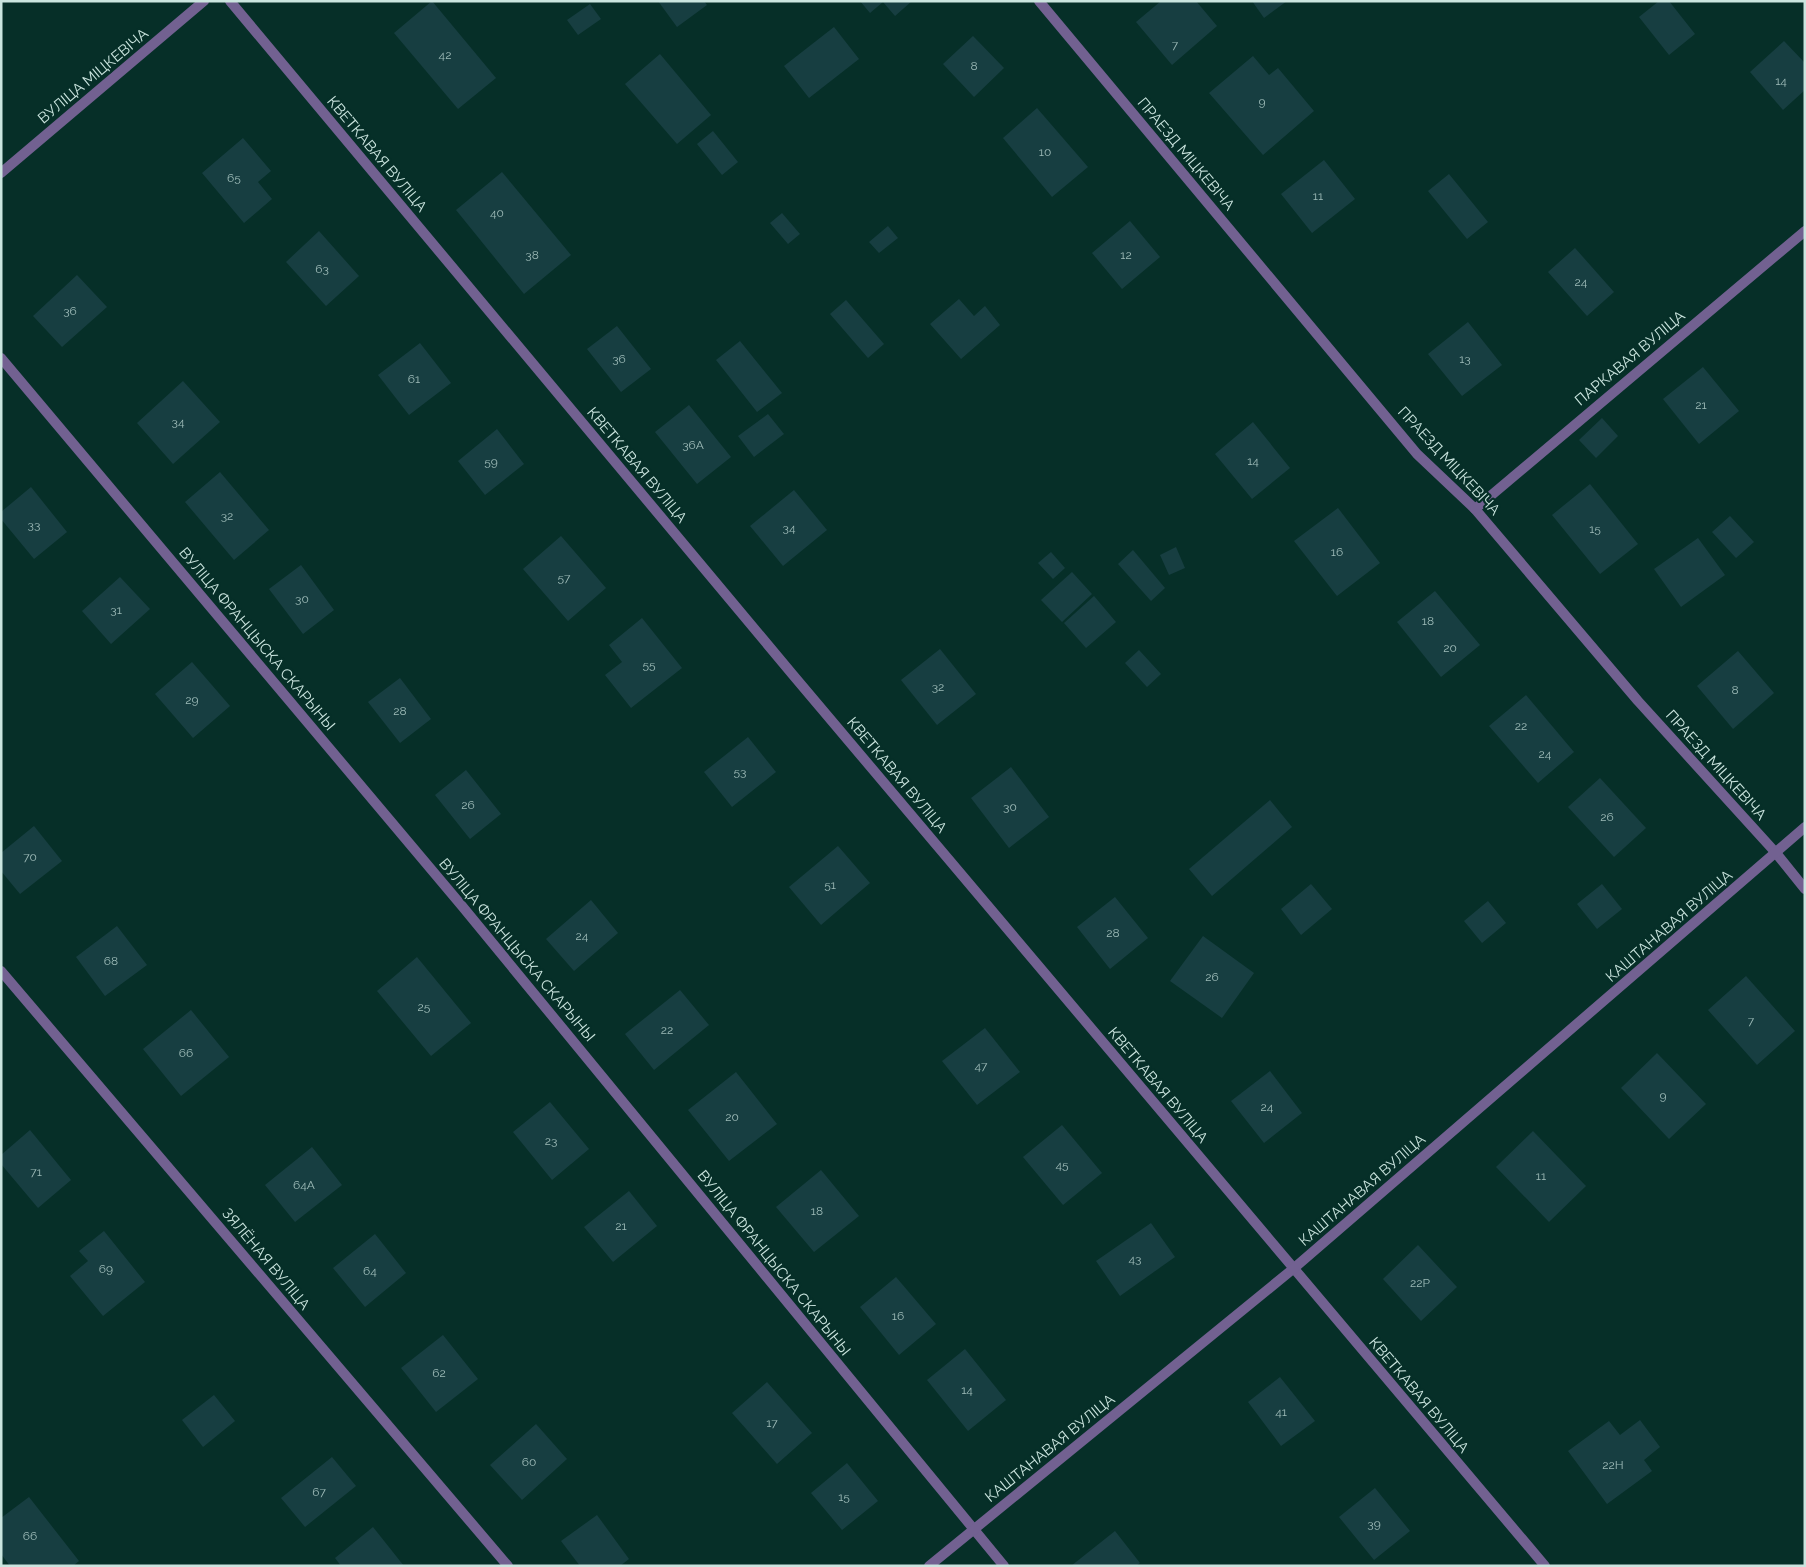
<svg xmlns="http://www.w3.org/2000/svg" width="1806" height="1567" viewBox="0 0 1806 1567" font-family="Raleway,sans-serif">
<rect width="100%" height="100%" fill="#062f28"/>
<g fill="#173e41">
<polygon points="432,1 496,78 458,109 394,33"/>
<polygon points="658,1 704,1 707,5 677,27"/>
<polygon points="860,1 912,1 895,16 883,2 870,13"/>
<polygon points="1161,1 1196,1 1217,26 1172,65 1136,22"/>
<polygon points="1252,1 1287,1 1264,18"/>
<polygon points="1659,1 1669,1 1695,34 1669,55 1639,17"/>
<polygon points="590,4 601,19 578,35 567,20"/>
<polygon points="834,27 859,59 809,98 784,66"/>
<polygon points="973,36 1004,68 974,97 943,64"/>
<polygon points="1784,41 1805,63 1805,90 1783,110 1750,72"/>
<polygon points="660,54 711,115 677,144 625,84"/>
<polygon points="1253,56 1269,75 1278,68 1314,111 1263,155 1209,93"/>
<polygon points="1037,108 1088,167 1052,197 1003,138"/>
<polygon points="713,131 738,162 722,175 697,144"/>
<polygon points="243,138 271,171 258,182 272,199 244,223 202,173"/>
<polygon points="1324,160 1355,199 1312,233 1281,194"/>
<polygon points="502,172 571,255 524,294 456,210"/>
<polygon points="1449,174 1488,222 1467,239 1428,191"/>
<polygon points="782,213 800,234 788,244 770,223"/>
<polygon points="1130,221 1160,257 1122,289 1092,253"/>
<polygon points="888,226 898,238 879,253 869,242"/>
<polygon points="319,231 359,276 326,306 286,262"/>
<polygon points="1575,248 1614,292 1587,316 1548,272"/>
<polygon points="77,275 107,307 62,347 33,316"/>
<polygon points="959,299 974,316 985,306 1000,325 961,359 930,324"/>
<polygon points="846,300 884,344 868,358 830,314"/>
<polygon points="1468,322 1502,365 1462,396 1428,354"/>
<polygon points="617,326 651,369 621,392 587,349"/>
<polygon points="740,341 782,393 757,412 716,360"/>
<polygon points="420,343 451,383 409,415 378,375"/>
<polygon points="1703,367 1739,411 1699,444 1663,399"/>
<polygon points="183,381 220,422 173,464 137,423"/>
<polygon points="689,405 731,457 697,484 655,432"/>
<polygon points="768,414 784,434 754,457 738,436"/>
<polygon points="1602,418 1618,436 1596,458 1579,440"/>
<polygon points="1253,422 1290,468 1252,499 1215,454"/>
<polygon points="497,429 524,464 485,495 458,461"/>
<polygon points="220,472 269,530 234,560 185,502"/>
<polygon points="1590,484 1638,544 1600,574 1552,515"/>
<polygon points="31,487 67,532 34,559 1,519 1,512"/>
<polygon points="794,490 827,530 783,566 750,526"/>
<polygon points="1338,508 1380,563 1337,596 1294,541"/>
<polygon points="1730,516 1754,542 1736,558 1712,532"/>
<polygon points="561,536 606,588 568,621 523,569"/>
<polygon points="1698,538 1725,575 1681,607 1654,569"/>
<polygon points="1176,547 1185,568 1169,575 1160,555"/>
<polygon points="1133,550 1165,588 1151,601 1118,564"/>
<polygon points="1051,552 1065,568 1053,579 1038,563"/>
<polygon points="301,565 334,610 303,634 269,589"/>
<polygon points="1072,572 1092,594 1062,622 1041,600"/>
<polygon points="120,577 150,609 111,644 82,611"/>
<polygon points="1435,591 1480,645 1441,677 1397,622"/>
<polygon points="1094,596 1116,622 1086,648 1064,623"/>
<polygon points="642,618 682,668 631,708 605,675 622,662 609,645"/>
<polygon points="940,649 976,694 937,725 901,680"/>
<polygon points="1139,650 1161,674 1147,687 1125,663"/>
<polygon points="1738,651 1774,693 1733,729 1697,686"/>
<polygon points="192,662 230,706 193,738 155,694"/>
<polygon points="400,678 431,719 400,743 368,702"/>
<polygon points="1526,695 1574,752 1538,783 1489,726"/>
<polygon points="748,737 776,772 732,807 704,772"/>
<polygon points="1011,767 1049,817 1009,848 971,798"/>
<polygon points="466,770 501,814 470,839 435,795"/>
<polygon points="1600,778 1646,828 1614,857 1568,807"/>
<polygon points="1270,800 1292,827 1212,896 1189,869"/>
<polygon points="34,826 62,861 20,894 1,871 1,853"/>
<polygon points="838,846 870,883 821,925 789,887"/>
<polygon points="1311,884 1332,909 1301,935 1281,909"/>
<polygon points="1602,884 1622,909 1597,929 1577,904"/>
<polygon points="1115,897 1148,938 1110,969 1077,927"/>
<polygon points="591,900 618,933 574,971 546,939"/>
<polygon points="1488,901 1506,923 1482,943 1464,921"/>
<polygon points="117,926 147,965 105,996 76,957"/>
<polygon points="1203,936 1254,973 1222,1018 1170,981"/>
<polygon points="417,957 471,1023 431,1056 377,991"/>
<polygon points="1746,976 1795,1031 1757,1065 1708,1010"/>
<polygon points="680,990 709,1025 654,1070 625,1034"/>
<polygon points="191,1010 229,1057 181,1096 143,1049"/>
<polygon points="985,1028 1020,1072 977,1105 942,1061"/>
<polygon points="1657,1053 1706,1104 1669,1139 1621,1088"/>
<polygon points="1270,1071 1302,1113 1264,1143 1231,1101"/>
<polygon points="736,1072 777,1124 729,1161 688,1110"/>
<polygon points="550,1102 589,1149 552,1180 513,1132"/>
<polygon points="1062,1125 1102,1173 1063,1205 1023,1157"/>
<polygon points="30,1130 71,1180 38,1208 1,1164 1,1155"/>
<polygon points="1533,1131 1586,1186 1549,1222 1496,1167"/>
<polygon points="312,1147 342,1185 295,1222 265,1185"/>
<polygon points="821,1170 859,1216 814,1252 776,1207"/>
<polygon points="629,1191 657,1226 613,1262 584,1227"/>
<polygon points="1151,1223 1175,1257 1120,1296 1096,1261"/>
<polygon points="104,1231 145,1282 103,1316 70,1276 88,1261 79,1251"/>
<polygon points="375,1234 406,1273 365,1307 333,1268"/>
<polygon points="1418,1245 1457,1287 1421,1321 1383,1279"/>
<polygon points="896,1277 936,1324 899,1355 860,1307"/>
<polygon points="443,1335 478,1379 436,1412 401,1368"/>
<polygon points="965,1349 1006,1400 968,1431 927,1380"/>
<polygon points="1280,1377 1315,1421 1281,1446 1248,1402"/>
<polygon points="767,1382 812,1433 777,1464 732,1413"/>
<polygon points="214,1395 235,1421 203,1447 182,1420"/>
<polygon points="1640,1420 1660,1447 1644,1460 1652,1471 1607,1504 1568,1451 1609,1421 1620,1435"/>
<polygon points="536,1424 567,1459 522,1500 490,1465"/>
<polygon points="332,1457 356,1486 305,1527 281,1498"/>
<polygon points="847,1463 878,1501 842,1530 811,1493"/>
<polygon points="1375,1488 1410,1531 1374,1560 1339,1517"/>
<polygon points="29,1497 79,1561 73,1566 10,1566 1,1554 1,1518"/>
<polygon points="597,1515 629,1559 620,1566 580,1566 561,1541"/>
<polygon points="373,1527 404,1566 341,1566 335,1558"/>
<polygon points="1115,1531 1140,1563 1136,1566 1071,1566"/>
</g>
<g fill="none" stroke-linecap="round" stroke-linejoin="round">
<g stroke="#726191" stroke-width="10">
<polyline points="230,1 793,675 1545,1566"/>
<polyline points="1039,1 1417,454 1475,509 1638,701 1776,853 1805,889"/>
<polyline points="1,173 204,1"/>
<polyline points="1,358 462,906 1004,1566"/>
<polyline points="1475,509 1805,231"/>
<polyline points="1,971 508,1566"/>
<polyline points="929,1566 1293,1269 1805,827"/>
</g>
</g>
<g text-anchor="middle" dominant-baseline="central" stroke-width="4.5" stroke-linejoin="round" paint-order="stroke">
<g font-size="12" fill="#9ebbb8">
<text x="1175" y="45">7</text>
<text x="445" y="55">42</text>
<text x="974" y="66">8</text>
<text x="1781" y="81">14</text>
<text x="1262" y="102">9</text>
<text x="1045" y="152">10</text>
<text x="234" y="178">65</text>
<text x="1318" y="196">11</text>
<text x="497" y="213">40</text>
<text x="532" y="255">38</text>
<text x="1126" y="255">12</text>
<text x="322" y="269">63</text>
<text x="1581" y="282">24</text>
<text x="70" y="311">36</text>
<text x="619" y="359">36</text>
<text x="1465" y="359">13</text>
<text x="414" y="379">61</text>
<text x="1701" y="405">21</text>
<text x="178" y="422">34</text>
<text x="693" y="445">36А</text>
<text x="1253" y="461">14</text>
<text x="491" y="462">59</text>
<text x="227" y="516">32</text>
<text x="34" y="525">33</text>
<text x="789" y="528">34</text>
<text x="1595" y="529">15</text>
<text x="1337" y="552">16</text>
<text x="564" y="578">57</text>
<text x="302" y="599">30</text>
<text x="116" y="610">31</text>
<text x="1428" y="621">18</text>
<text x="1450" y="648">20</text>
<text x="649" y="665">55</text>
<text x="938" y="687">32</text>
<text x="1735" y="690">8</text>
<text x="192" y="700">29</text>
<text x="400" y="711">28</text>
<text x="1521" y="726">22</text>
<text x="1545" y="754">24</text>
<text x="740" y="772">53</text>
<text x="468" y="805">26</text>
<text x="1010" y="807">30</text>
<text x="1607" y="817">26</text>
<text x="30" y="857">70</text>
<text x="830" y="885">51</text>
<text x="1113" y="933">28</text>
<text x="582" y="936">24</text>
<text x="111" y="961">68</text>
<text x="1212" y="977">26</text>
<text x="424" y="1007">25</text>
<text x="1751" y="1021">7</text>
<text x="667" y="1030">22</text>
<text x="186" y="1053">66</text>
<text x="981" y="1066">47</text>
<text x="1663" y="1096">9</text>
<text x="1267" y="1107">24</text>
<text x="732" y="1117">20</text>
<text x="551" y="1141">23</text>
<text x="1062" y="1165">45</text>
<text x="36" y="1172">71</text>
<text x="1541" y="1176">11</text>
<text x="304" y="1185">64А</text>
<text x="817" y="1211">18</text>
<text x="621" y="1226">21</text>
<text x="1135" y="1259">43</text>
<text x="106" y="1269">69</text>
<text x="370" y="1271">64</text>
<text x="1420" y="1283">22Р</text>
<text x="898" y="1316">16</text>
<text x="439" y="1373">62</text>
<text x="967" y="1390">14</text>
<text x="1281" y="1412">41</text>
<text x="772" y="1423">17</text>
<text x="529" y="1462">60</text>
<text x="1613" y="1465">22Н</text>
<text x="319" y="1492">67</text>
<text x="844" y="1497">15</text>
<text x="1374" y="1524">39</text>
<text x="30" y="1536">66</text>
</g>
<g font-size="15" fill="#cbe5df" stroke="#062f28">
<text transform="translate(93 76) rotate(-40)">ВУЛІЦА МІЦКЕВІЧА</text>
<text transform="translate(377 154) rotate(50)">КВЕТКАВАЯ ВУЛІЦА</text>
<text transform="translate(1186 154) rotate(50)">ПРАЕЗД МІЦКЕВІЧА</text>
<text transform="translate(1630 358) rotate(-40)">ПАРКАВАЯ ВУЛІЦА</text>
<text transform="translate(1449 461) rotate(47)">ПРАЕЗД МІЦКЕВІЧА</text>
<text transform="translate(637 465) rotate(50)">КВЕТКАВАЯ ВУЛІЦА</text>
<text transform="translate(257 639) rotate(50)">ВУЛІЦА ФРАНЦЫСКА СКАРЫНЫ</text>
<text transform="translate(1716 765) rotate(48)">ПРАЕЗД МІЦКЕВІЧА</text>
<text transform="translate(897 775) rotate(50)">КВЕТКАВАЯ ВУЛІЦА</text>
<text transform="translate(1669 926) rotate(-41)">КАШТАНАВАЯ ВУЛІЦА</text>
<text transform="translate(517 950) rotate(50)">ВУЛІЦА ФРАНЦЫСКА СКАРЫНЫ</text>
<text transform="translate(1158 1085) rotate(50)">КВЕТКАВАЯ ВУЛІЦА</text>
<text transform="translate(1362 1190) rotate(-41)">КАШТАНАВАЯ ВУЛІЦА</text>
<text transform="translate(266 1259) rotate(50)">ЗЯЛЁНАЯ ВУЛІЦА</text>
<text transform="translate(774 1263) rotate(51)">ВУЛІЦА ФРАНЦЫСКА СКАРЫНЫ</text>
<text transform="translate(1419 1395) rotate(50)">КВЕТКАВАЯ ВУЛІЦА</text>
<text transform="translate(1050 1448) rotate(-39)">КАШТАНАВАЯ ВУЛІЦА</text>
</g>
</g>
<rect width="1806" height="1567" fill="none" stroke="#cbe5df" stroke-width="5"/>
</svg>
